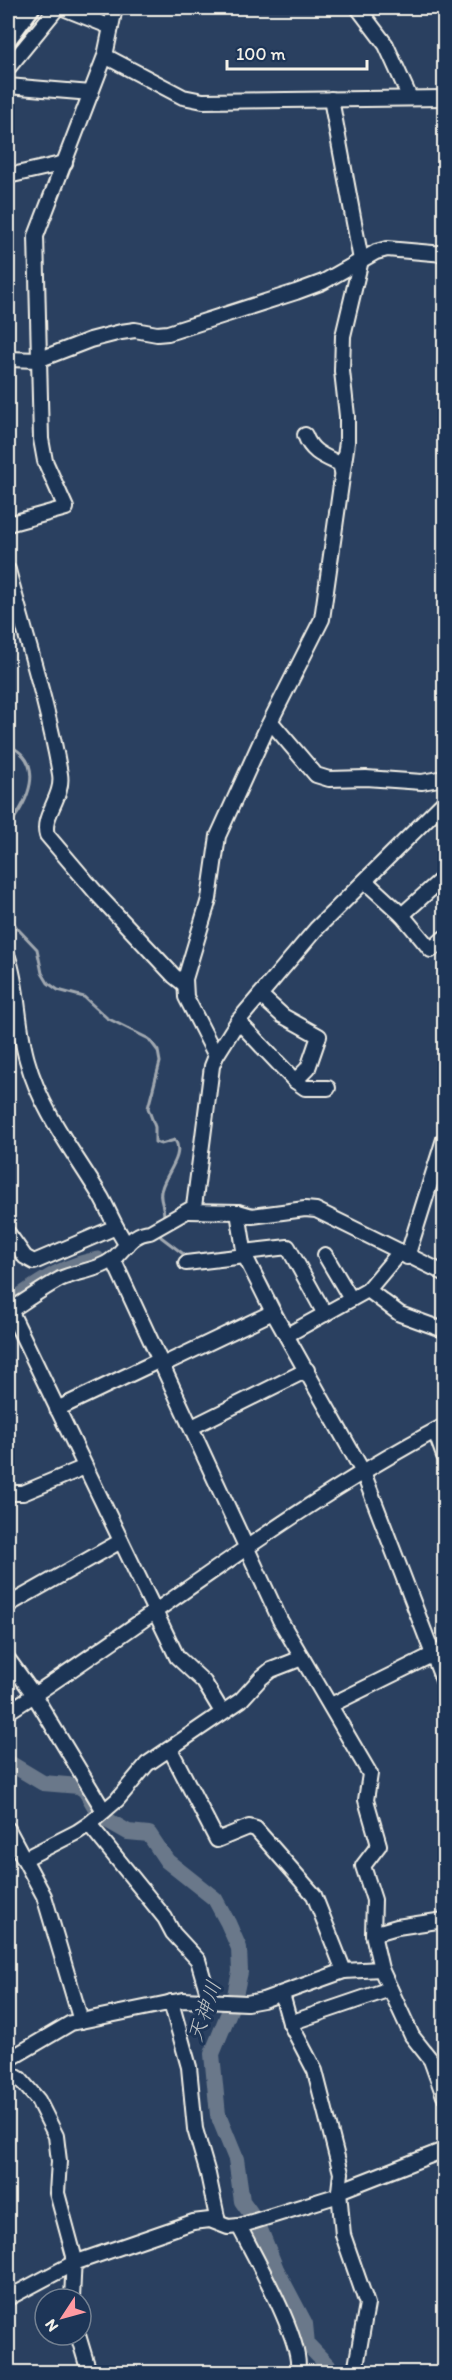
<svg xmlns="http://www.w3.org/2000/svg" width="452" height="2380" viewBox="0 0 452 2380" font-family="Itim,'Klee One',sans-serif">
<rect width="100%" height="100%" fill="#2a4060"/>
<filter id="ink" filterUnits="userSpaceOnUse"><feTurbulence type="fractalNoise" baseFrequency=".0167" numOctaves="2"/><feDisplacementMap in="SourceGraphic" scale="12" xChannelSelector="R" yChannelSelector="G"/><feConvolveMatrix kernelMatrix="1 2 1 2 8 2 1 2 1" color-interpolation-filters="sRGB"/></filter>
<g filter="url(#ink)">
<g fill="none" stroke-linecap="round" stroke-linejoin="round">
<g stroke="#a1a8b0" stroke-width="3">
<path d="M 8,745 C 48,763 27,803 8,827"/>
<path d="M 8,890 L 12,920 L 17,928 L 37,949 L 42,973 L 48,983 L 58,990 L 84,997 L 107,1018 L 149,1039 L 158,1051 L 160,1062 L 148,1108 L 155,1127 L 155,1142 L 161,1144 L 175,1140 C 185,1155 166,1173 162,1188 C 157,1199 167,1208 163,1220"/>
<polyline points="159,1231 161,1237 186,1256 195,1255"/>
<polyline points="255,1260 291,1329"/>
<polyline points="294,1334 311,1366"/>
</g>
<path stroke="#6a788a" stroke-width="9" d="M 8,1300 C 36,1281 64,1260 99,1256"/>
<polyline stroke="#6a788a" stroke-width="16" points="8,1762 43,1783 79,1786 85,1790 98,1812 107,1820 128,1832 149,1834 167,1861 215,1899 228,1923 239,1948 240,1972 234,2000 212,2054 218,2115 236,2159 242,2201 257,2222 276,2269 305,2324 307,2344 334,2372"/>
<g stroke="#f4f1e8" stroke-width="18">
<g id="minor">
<polyline points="63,8 111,27"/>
<polyline points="358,8 386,45 410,98"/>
<polyline points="105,56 183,97 203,101 444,98"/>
<polyline points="8,68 57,8"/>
<polyline points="8,86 91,93"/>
<polyline points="8,176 65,163"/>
<polyline points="8,359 38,360 90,340 121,332 135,330 157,334 168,333 296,292 323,282 376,252 387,249 444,254"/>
<path d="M 305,435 C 311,452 323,456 340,464 L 342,471"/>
<polyline points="8,524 66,508 45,461 41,439 36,236 105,56 115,8"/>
<path d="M 8,570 C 26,638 48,705 60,774 C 64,797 41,816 47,835 L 98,895 L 174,976 L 184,984"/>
<polyline points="271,722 316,775 329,779 366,778 422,782 444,778"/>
<polyline points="365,881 402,915 444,877"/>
<polyline points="402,915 431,950 444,938"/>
<path d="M 8,957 C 19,990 17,1026 27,1060 C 41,1111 74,1152 101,1197 C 110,1213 116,1230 127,1245"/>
<polyline points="260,995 283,1016 319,1036 308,1068 295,1081"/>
<polyline points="238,1021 295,1081 305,1088 328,1088"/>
<polyline points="216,1056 186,997 185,979 209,899 218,836 266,730 322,619 347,442 347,416 342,371 343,336 361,260 331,99"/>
<polyline points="189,1211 238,1212 252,1216 305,1209 316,1210 444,1273"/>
<polyline points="238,1212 245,1256 273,1312 363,1472 444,1683"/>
<polyline points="8,1233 25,1257 34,1262 116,1227"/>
<polyline points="244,1252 288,1247 325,1314"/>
<polyline points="325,1255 351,1299"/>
<polyline points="407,1257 444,1139"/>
<polyline points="113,1259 280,1620 370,1774 366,1800 379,1845 363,1866 374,1900 373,1934 381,1969 412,2036 431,2060 444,2096"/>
<polyline points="186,1263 245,1256"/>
<polyline points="368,1290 400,1314 444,1330"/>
<polyline points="10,1310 177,1657 204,1682 222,1712"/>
<path d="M 8,1312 C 25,1301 42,1289 60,1279 C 77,1271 98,1271 113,1259 C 125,1249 132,1233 150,1232 L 194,1207 L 212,1066 L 216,1056 L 238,1021 L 316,929 L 444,802"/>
<polyline points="287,1335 368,1290 399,1253"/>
<polyline points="162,1365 273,1312"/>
<polyline points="57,1409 160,1360"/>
<polyline points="192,1427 307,1370"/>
<polyline points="435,1431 444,1456"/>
<polyline points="8,1493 23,1493 85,1467"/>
<polyline points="8,1605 121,1541"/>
<polyline points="8,1659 34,1695 104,1811"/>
<polyline points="331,1705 444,1649"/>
<path d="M 8,1712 C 153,1618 290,1507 444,1426"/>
<polyline points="170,1749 217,1840 249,1827 256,1829 314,1895 344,1971"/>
<polyline points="89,1824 165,1918 173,1933 198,1960 210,2001"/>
<polyline points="8,1829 44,1896 81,2021"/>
<polyline points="24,1859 77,1832 89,1824 117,1800 147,1764 241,1700 261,1678 271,1670 302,1658"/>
<polyline points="373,1934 397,1927 444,1920"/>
<polyline points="282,1994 290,2023 315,2071 341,2173 339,2191 343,2235 367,2304 355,2372"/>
<polyline points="171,2002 189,2067 195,2129 208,2174 218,2222"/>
<polyline points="290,2023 390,1989"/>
<polyline points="8,2060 71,2023 183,2000 247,2003 263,2000 344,1971 381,1969"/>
<polyline points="8,2072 20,2079 38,2100 56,2136 59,2161 57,2193 74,2256 72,2299"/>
<polyline points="339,2191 444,2150"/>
<path d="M 239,2226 C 253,2254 306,2346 297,2372"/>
<polyline points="8,2298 74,2263 193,2222 210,2220 228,2227 239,2226 339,2195"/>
<polyline points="78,2335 89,2372"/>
</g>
</g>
<g stroke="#f4f1e8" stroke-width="21">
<g id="major">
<polyline points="8,15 13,8"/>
<polyline points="8,39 31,8"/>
</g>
</g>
<use href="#minor" stroke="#1d3557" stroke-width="14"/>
<use href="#major" stroke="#1d3557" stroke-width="16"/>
</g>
</g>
<g text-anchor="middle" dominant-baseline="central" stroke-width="6" stroke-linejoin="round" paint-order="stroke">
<g font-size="21" font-style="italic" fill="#bdc1c2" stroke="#1d3557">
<text transform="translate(204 2011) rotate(-71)">天神川</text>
</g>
</g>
<rect width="452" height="2380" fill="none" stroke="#1d3557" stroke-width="30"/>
<rect x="15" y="15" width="422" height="2350" fill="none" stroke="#f4f1e8" stroke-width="2" filter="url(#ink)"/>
<g transform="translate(63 2317) rotate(234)"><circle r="28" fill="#1d3557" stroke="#738091" stroke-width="1.5"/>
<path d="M0-4.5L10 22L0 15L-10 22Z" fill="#ff9aa2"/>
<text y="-9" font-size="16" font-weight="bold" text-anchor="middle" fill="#f4f1e8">N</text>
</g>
<path d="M227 60v9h140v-9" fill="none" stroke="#f4f1e8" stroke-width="3"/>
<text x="236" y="60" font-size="18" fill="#f4f1e8" stroke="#1d3557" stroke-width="4.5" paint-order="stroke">100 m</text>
</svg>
